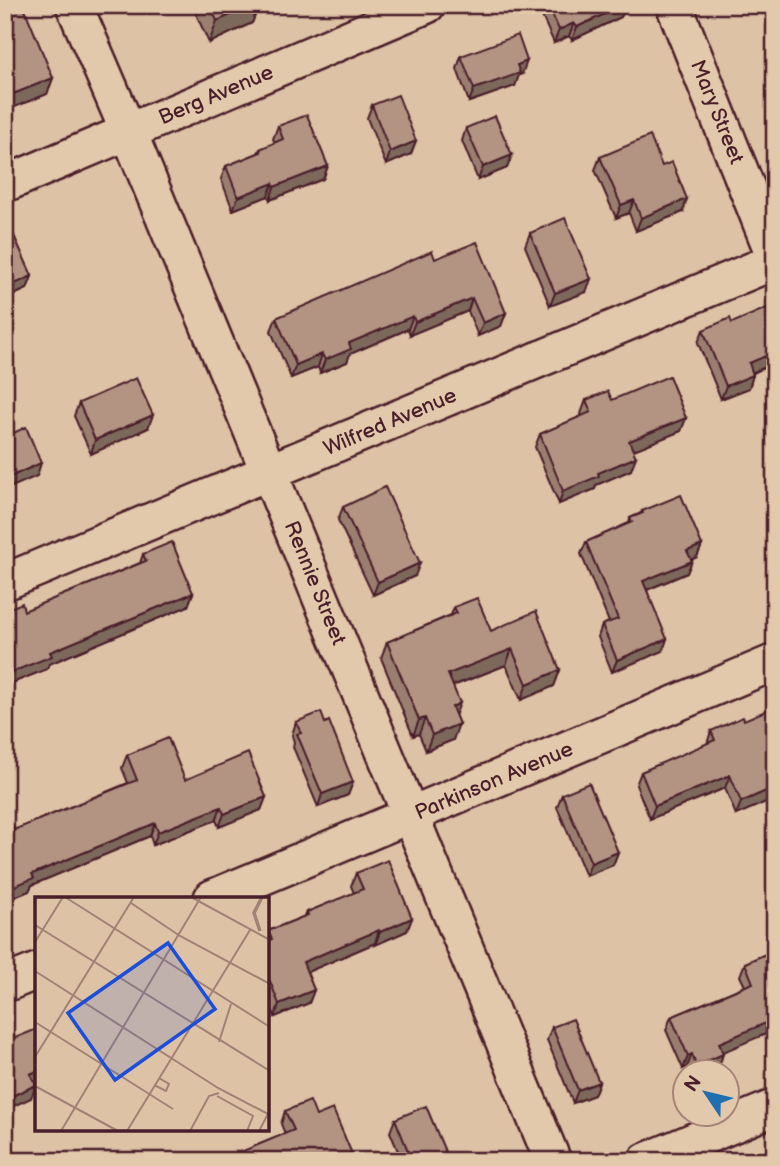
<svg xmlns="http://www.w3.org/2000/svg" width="780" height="1166" viewBox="0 0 780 1166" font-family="'Balsamiq Sans',sans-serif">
<rect width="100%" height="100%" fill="#ddc2a6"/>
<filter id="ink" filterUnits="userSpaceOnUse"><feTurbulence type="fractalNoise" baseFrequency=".0143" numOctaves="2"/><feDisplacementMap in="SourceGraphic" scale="14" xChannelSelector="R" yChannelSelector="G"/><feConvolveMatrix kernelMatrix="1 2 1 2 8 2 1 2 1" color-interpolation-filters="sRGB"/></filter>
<g filter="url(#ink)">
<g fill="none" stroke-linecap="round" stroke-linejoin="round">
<g stroke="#4a1f2b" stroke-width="40">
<g id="minor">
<polyline points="74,5 129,133 553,1161"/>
<polyline points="674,5 775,258"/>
<polyline points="5,184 427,5"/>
<polyline points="5,582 775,261"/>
<polyline points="212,898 775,662"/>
<polyline points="5,984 37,971"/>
<polyline points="646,1161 775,1107"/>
</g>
</g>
<use href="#minor" stroke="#e3c9ab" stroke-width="35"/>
</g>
<g fill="#9a7f71" stroke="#4a1f2b" stroke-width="2">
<polygon points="5,5 53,78 47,94 7,110 5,106"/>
<polygon points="192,5 259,5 252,23 209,43"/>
<polygon points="544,5 626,5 621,17 572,40 569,36 554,43 541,14"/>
<polygon points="461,56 522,74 519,75 515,86 469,102 457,69"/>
<polygon points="372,105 411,154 386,165 367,118"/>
<polygon points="278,126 328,166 323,179 270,200 268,196 233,210 221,179 226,166 258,153 260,149 275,143 273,139"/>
<polygon points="466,128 512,155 507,168 478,180 462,141"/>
<polygon points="600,157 683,212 636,231 629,213 616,218 595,170"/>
<polygon points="5,216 32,276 27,289 5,299"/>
<polygon points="530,233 586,292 550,306 525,246"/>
<polygon points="435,259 506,313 501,326 478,336 468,311 410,335 408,329 350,354 347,362 320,373 318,367 291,378 271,331 276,318"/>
<polygon points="732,323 775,363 753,373 753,375 749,388 721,399 698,343 703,330"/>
<polygon points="586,400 612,400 686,418 681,431 633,450 631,470 596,485 595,489 559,504 535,447 540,434 582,416 581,414"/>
<polygon points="79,403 148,428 91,454 74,416"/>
<polygon points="343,507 415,576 373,595 338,520"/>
<polygon points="642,511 702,545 697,557 691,560 687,573 647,590 663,651 612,672 598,637 602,625 609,622 581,554 586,542 629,523 630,518 641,513"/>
<polygon points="143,554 193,593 188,606 49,664 47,669 7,685 5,680 5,610 24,611 140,563"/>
<polygon points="454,607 491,631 560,670 554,686 521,700 506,665 453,686 455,716 453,740 426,751 419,734 413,736 381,658 387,642 451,615"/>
<polygon points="296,722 353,782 348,795 318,807 293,747 294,742 292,735"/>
<polygon points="711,731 775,798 736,815 725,788 650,819 636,785 641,772 707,744"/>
<polygon points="127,755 185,780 266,797 261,810 219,827 216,820 153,845 150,836 32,885 29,891 5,901 5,808 14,830 128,783 122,768"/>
<polygon points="562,794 618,852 613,865 586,876 557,807"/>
<polygon points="356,873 412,918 407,931 375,945 375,943 307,972 314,990 309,1003 275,1017 268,1000 268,931 305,916 307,912 354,893 351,886"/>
<polygon points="775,950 723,1052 719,1067 708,1072 689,1072 687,1067 683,1069 666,1030 671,1017 745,986 740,976 745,963"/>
<polygon points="552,1027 599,1082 594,1095 573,1103 547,1040"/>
<polygon points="285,1111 316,1116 355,1161 238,1161 241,1152 285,1134 281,1124"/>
<polygon points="395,1119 449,1161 402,1161 390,1132"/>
</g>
<g fill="#7d685c" stroke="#4a1f2b" stroke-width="2">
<polygon points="252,5 259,5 252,23 209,43 217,21"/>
<polygon points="624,5 626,5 621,17 572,40 577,27"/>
<polygon points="574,23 569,36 554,43 559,30"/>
<polygon points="527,61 522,74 519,75 515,86 469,102 474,89 517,65"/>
<polygon points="53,78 47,94 7,110 13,94"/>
<polygon points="416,141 411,154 386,165 390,152"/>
<polygon points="512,155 507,168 478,180 483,167"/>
<polygon points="328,166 323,179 270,200 274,187"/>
<polygon points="273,183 268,196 233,210 238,197"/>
<polygon points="687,199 683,212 636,231 641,218"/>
<polygon points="634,200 629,213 616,218 621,205"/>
<polygon points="32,276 27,289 5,299 10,286"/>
<polygon points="591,279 586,292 550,306 555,293"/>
<polygon points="472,298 468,311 410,335 415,322"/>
<polygon points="506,313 501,326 478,336 483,323"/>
<polygon points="413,316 408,329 350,354 347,362 320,373 325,360 349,343"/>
<polygon points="775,352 775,363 744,376 749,363"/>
<polygon points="322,354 318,367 291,378 296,365"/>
<polygon points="753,375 749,388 721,399 726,386"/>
<polygon points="153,415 148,428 91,454 95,440"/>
<polygon points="686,418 681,431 624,454 629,441"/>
<polygon points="636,457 631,470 596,485 595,489 559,504 563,491 598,473"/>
<polygon points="41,463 37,476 5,490 5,479"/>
<polygon points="702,545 697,557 683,563 687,551"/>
<polygon points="692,561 687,573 639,593 643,581"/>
<polygon points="420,563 415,576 373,595 378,582"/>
<polygon points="193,593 188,606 49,664 47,669 7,685 12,672 50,652"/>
<polygon points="667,639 663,651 612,672 617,660"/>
<polygon points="512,649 506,665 442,690 448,674"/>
<polygon points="560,670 554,686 521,700 527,684"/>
<polygon points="460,703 454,719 452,707"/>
<polygon points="425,718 419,734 413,736 419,720"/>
<polygon points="459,724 453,740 426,751 432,735"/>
<polygon points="730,775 725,788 650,819 655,806"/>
<polygon points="353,782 348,795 318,807 322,794"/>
<polygon points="775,787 775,798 736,815 741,802"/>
<polygon points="266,797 261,810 219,827 224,814"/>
<polygon points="221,807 216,820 153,845 158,832"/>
<polygon points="155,823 150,836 32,885 29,891 5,901 5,890 32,874"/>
<polygon points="618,852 613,865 586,876 591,863"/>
<polygon points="412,918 407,931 375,945 380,932"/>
<polygon points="379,930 375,943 298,976 303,962"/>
<polygon points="314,990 309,1003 275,1017 279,1004"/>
<polygon points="775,1019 775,1030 714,1056 719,1043"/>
<polygon points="692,1054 687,1067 683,1069 688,1056"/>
<polygon points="723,1054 719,1067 708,1072 694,1072 696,1066"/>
<polygon points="37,1071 37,1082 26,1086 30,1074"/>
<polygon points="599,1082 594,1095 573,1103 578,1090"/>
<polygon points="36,1085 31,1098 5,1110 5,1099"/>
</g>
<g fill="#b39483" stroke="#4a1f2b" stroke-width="2">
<polygon points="5,5 23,5 53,78 13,94 5,75"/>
<polygon points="210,5 252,5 217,21"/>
<polygon points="548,5 624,5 577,27 574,23 559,30"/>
<polygon points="518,35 527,61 517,65 520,73 474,89 461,56"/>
<polygon points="398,95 416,141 390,152 372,105"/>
<polygon points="307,115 328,166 274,187 273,183 238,197 226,166 261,152 260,149 283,139 278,126"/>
<polygon points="495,116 512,155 483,167 466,128"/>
<polygon points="650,136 662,166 672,162 687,199 641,218 634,200 621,205 600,157"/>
<polygon points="5,216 32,276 10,286 5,276"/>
<polygon points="565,218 591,279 555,293 530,233"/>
<polygon points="477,242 506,313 483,323 472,298 415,322 413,316 349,343 351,349 325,360 322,354 296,365 276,318 432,251 435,259"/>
<polygon points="769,307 775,321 775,352 749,363 753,375 726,386 703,330 730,318 732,323"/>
<polygon points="669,376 686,418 629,441 636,457 598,473 599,476 563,491 540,434 591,412 586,400 608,391 612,400"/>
<polygon points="136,378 153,415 95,440 79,403"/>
<polygon points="26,427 41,463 5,479 5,437"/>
<polygon points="385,487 420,563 378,582 343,507"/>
<polygon points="681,495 702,545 687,551 692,561 643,581 667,639 617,660 602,625 618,619 586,542 632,522 630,518 643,513 642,511"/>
<polygon points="172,542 193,593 50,652 52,656 12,672 5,655 5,610 22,603 24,611 146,561 143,554"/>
<polygon points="477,598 491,631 536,611 560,670 527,684 512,649 448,674 460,703 452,707 459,724 432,735 425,718 419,720 387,642 457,613 454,607"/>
<polygon points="775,707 775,787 741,802 730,775 655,806 641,772 715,740 711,731 743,717 744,720"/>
<polygon points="321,712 325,723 329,721 353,782 322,794 297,734 301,733 296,722"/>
<polygon points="168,738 185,780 248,753 266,797 224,814 221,807 158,832 155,823 32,874 34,878 5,890 5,808 14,830 137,780 127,755"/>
<polygon points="589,783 618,852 591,863 562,794"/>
<polygon points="388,860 412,918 380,932 379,930 303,962 314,990 279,1004 268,976 268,941 272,939 268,931 308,915 307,912 363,889 356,873"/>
<polygon points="775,950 775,1019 719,1043 723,1054 696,1066 692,1054 688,1056 671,1017 753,983 745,963"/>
<polygon points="5,1017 15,1038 37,1029 37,1071 30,1074 36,1085 5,1099"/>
<polygon points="573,1019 599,1082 578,1090 552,1027"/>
<polygon points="310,1101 316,1116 333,1109 355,1161 245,1161 241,1152 294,1130 285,1111"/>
<polygon points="426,1106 449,1161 412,1161 395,1119"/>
<polygon points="762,1157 763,1161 753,1161"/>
</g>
</g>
<g text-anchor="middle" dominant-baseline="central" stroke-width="5" stroke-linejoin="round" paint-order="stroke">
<g font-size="21" fill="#4a1f2b" stroke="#e3c9ab">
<text transform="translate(216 95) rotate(-23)">Berg Avenue</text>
<text transform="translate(717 112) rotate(68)">Mary Street</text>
<text transform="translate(390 422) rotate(-23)">Wilfred Avenue</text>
<text transform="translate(315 583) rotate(68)">Rennie Street</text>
<text transform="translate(494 781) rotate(-23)">Parkinson Avenue</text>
</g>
</g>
<g transform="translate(35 897)">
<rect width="234" height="234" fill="#ddc2a6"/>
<path fill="none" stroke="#a28176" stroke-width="3.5" d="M 225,34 L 219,16 L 227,0"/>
<path fill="none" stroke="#a28175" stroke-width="2" d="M 30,0 L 235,130M 156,0 L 235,43M 96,6 L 145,39 L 235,87M 0,28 L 235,174M 0,45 L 28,0M 0,74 L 183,191 L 233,217M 0,125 L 138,212M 184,145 L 196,107M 0,160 L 99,0M 119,188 L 131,194 L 134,187 L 124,181M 0,189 L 83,234M 182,199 L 218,219 L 212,234M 26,234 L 166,0M 92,234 L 215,33M 155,234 L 174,199 L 184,196M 224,234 L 234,215"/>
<path fill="#1d4ed8" fill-opacity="0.15" stroke="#1d4ed8" stroke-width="3.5" d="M 133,46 L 180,112 L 80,183 L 33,116 Z"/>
<rect width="234" height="234" fill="none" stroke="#4a1f2b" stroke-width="3.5"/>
</g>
<rect width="780" height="1166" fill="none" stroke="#e3c9ab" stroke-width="28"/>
<rect x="14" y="14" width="752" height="1138" fill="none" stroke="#4a1f2b" stroke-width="2.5" filter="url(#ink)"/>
<g transform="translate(706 1093) rotate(305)"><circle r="33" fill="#e3c9ab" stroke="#a68578" stroke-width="2"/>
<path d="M0-5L12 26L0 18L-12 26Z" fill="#1f6fb2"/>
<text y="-10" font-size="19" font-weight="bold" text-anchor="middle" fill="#4a1f2b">N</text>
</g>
</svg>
